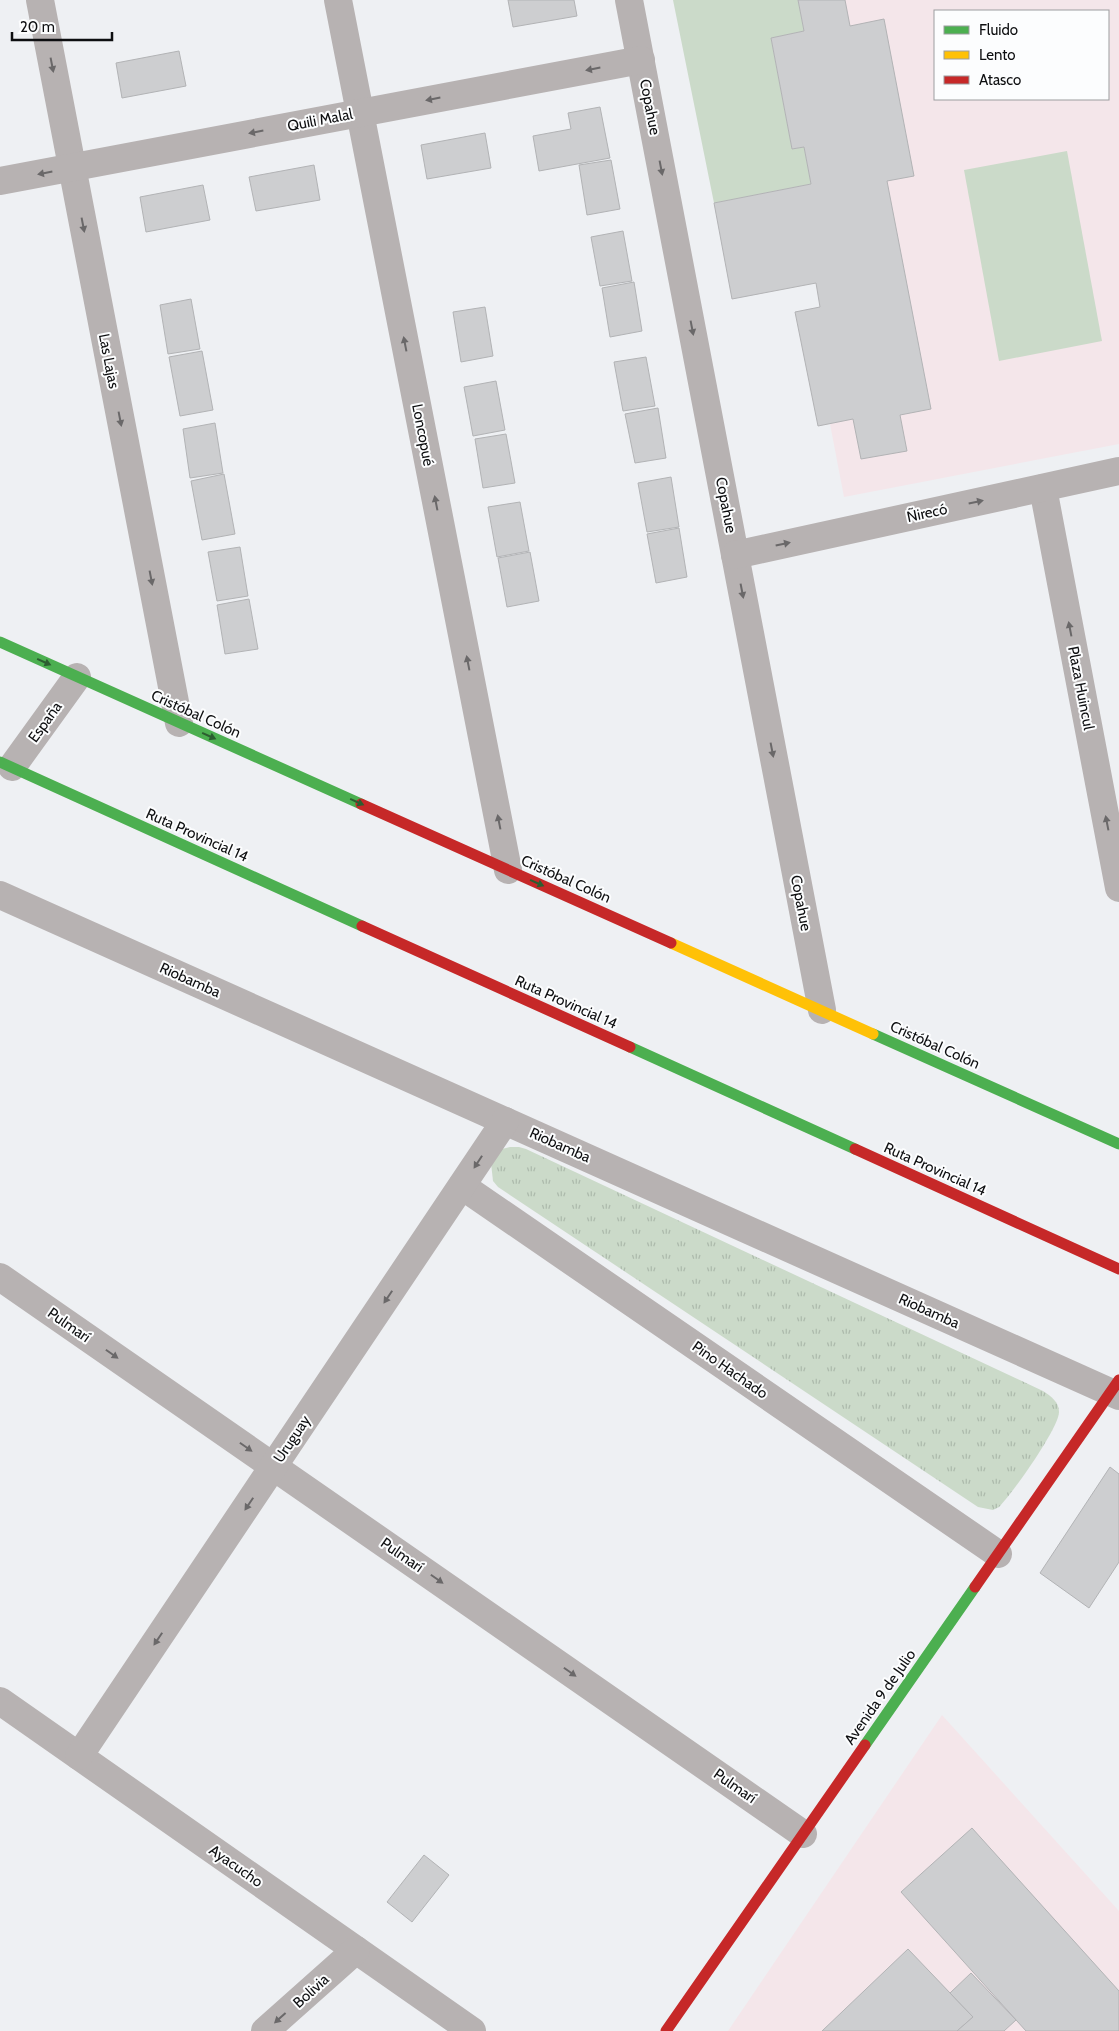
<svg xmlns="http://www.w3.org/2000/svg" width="1119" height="2031" viewBox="0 0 1119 2031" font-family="Cabin,sans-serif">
<defs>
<pattern id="park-tufts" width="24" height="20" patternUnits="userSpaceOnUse" patternTransform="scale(1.25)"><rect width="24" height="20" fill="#cbdac9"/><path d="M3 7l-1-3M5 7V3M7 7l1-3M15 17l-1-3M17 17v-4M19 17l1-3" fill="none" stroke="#adbaac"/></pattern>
</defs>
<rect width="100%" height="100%" fill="#eef0f3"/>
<g fill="#f4e6ea" fill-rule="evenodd">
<path d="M 798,0 L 1119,0 L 1119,444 L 844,497 L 830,424 L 818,426 L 795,312 L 820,307 L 816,283 L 732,299 L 714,203 L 811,184 L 804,147 L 792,149 L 771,38 L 804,31 ZM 935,11 L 1108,11 L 1108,99 L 935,99 Z"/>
<polygon points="942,1715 1119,1911 1119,2031 728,2031"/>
</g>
<g fill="#cbdac9">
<polygon points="673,0 798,0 804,31 771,38 792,149 804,147 811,184 714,203"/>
<polygon points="1067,151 1102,341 999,361 964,170"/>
</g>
<path fill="url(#park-tufts)" d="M 510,1147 L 519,1147 L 526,1149 L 1043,1391 C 1051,1396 1059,1402 1059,1412 C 1059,1428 1012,1494 999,1507 L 993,1510 L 978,1507 L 498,1187 L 493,1181 L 491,1163 L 502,1149 Z"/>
<g fill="#cdced0" stroke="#b2b3b5">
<polygon points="508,0 574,0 577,16 513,27"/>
<polygon points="798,0 845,0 850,26 884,19 914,176 887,181 931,409 900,415 907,451 861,459 853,419 818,426 795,312 820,307 816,283 732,299 714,203 811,184 804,147 792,149 771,38 804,31"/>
<polygon points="179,51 186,86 122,98 116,63"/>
<polygon points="600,107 610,158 539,171 533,136 571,129 568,113"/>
<polygon points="485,133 491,168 427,179 421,145"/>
<polygon points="611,160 620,209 587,215 579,165"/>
<polygon points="314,165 320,200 256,211 249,177"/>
<polygon points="203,185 210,220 146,232 140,197"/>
<polygon points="623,231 632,281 600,286 591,237"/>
<polygon points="634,282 642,331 610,337 602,288"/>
<polygon points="191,299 200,349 168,354 160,305"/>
<polygon points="485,307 493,356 461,362 453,312"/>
<polygon points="202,351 213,410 180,416 169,357"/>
<polygon points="646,357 655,406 623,411 614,362"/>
<polygon points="496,381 505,430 473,436 464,387"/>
<polygon points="658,408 666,458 635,463 625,414"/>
<polygon points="215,423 223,473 190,478 183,429"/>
<polygon points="506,434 515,483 483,488 475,439"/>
<polygon points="224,474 235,534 202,540 191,481"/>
<polygon points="671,477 679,527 647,532 638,483"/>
<polygon points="520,502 529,551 497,557 488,507"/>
<polygon points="679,528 687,577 656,583 647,534"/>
<polygon points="240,547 248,596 217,601 208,552"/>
<polygon points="530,552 539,601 507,607 498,558"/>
<polygon points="249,599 258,649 225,654 217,605"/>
<polygon points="1110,1467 1119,1474 1119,1562 1089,1608 1040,1573"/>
<polygon points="972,1828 1119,1991 1119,2031 1026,2031 901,1892"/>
<polygon points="424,1855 449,1875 412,1922 387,1902"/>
<polygon points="908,1949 973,2017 957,2031 822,2031"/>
<polygon points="971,1973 1016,2020 1004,2031 957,2031 973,2017 950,1993"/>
</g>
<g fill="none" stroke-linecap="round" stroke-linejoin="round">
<g stroke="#b7b2b2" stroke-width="28">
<polyline points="40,0 179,723"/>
<polyline points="338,0 508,870"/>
<polyline points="629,0 822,1010"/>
<polyline points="0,181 641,60"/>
<polyline points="1043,488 1119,888"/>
<polyline points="735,555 1119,471"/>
<polyline points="12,767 77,677"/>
<polyline points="0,895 1119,1396"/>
<polyline points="462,1186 998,1554"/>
<polyline points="0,1277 803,1834"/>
<polyline points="0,1701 472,2031"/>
<polyline points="79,1756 505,1121"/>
<polyline points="265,2031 356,1950"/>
</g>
<g stroke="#4caf50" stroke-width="11">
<polyline points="0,642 361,804"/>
<polyline points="0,762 362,926"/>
<polyline points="873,1034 1119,1144"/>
<polyline points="630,1047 855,1149"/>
<polyline points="865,1745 975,1587"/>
</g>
<polyline stroke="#ffc107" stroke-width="11" points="671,943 873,1034"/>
<g stroke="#c62828" stroke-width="11">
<polyline points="361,804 671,943"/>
<polyline points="362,926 630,1047"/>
<polyline points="855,1149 1119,1269"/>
<polyline points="975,1587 1119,1380"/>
<polyline points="666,2031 865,1745"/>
</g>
</g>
<defs><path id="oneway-solid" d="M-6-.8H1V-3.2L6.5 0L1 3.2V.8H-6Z" transform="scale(1.25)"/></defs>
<g fill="#6a6869">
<use href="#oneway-solid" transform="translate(52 65) rotate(79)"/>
<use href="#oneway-solid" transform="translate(593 69) rotate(169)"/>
<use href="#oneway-solid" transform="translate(433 99) rotate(169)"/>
<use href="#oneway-solid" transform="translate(256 132) rotate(169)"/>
<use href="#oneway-solid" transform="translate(661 168) rotate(79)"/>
<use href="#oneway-solid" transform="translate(45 173) rotate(169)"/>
<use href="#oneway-solid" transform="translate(83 225) rotate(79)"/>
<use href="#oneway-solid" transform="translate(692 328) rotate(79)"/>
<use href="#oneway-solid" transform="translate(405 344) rotate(-101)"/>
<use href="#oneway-solid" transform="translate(120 419) rotate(79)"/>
<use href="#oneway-solid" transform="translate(976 502) rotate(-12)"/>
<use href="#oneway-solid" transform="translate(436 503) rotate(-101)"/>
<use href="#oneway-solid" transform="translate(783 544) rotate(-12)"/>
<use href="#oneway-solid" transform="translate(151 578) rotate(79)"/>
<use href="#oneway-solid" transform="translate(742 591) rotate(79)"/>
<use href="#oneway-solid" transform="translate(1070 629) rotate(-101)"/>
<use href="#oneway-solid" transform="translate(468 663) rotate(-101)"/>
<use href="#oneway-solid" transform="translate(772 750) rotate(79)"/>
<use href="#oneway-solid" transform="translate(499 822) rotate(-101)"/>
<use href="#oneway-solid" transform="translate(1107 823) rotate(-101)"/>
<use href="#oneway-solid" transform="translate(478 1162) rotate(123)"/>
<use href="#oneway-solid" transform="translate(388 1297) rotate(124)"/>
<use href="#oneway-solid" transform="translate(112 1354) rotate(35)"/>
<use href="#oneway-solid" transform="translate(246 1447) rotate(35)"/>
<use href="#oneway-solid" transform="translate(249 1504) rotate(124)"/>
<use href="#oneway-solid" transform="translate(437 1579) rotate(35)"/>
<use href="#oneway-solid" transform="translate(158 1639) rotate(124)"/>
<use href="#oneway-solid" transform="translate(570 1672) rotate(35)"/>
<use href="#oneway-solid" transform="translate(280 2018) rotate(138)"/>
</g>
<g fill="#2c5e30">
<use href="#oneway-solid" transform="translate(44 662) rotate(24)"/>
<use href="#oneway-solid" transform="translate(209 736) rotate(24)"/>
<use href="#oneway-solid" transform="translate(357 802) rotate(24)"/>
<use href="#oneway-solid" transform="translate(537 883) rotate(24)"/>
</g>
<g text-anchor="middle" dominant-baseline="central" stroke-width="4" stroke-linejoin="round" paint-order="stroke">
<g font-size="15" fill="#0d0e10" stroke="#fcfdfe">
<text transform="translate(650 107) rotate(79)">Copahue</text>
<text transform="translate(320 120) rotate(-11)">Quili Malal</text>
<text transform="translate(109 361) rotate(79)">Las Lajas</text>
<text transform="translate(423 435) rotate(79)">Loncopué</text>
<text transform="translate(726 505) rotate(79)">Copahue</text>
<text transform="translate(927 513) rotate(-12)">Ñirecó</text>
<text transform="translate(1081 688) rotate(79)">Plaza Huincul</text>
<text transform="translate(196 714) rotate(24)">Cristóbal Colón</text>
<text transform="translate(45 722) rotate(-54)">España</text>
<text transform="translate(197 835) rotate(24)">Ruta Provincial 14</text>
<text transform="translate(566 879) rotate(24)">Cristóbal Colón</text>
<text transform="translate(801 903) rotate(79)">Copahue</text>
<text transform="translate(190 980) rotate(24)">Riobamba</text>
<text transform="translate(566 1002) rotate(24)">Ruta Provincial 14</text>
<text transform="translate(935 1045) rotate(24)">Cristóbal Colón</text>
<text transform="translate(560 1145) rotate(24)">Riobamba</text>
<text transform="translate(935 1169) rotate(24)">Ruta Provincial 14</text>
<text transform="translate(929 1311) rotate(24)">Riobamba</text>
<text transform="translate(69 1325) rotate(35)">Pulmarí</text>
<text transform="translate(730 1370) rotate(35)">Pino Hachado</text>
<text transform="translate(292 1439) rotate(-56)">Uruguay</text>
<text transform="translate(402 1555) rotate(35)">Pulmarí</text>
<text transform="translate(880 1697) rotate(-55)">Avenida 9 de Julio</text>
<text transform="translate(735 1786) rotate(35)">Pulmarí</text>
<text transform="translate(236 1866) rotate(35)">Ayacucho</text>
<text transform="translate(311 1991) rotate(-42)">Bolivia</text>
</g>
</g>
<rect x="934" y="10" width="175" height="90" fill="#fcfdfe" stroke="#9c9d9f"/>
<rect x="944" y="26" width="25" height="8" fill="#4caf50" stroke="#9c9d9f"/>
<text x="979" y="35" font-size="15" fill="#0d0e10">Fluido</text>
<rect x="944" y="51" width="25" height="8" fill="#ffc107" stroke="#9c9d9f"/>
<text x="979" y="60" font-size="15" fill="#0d0e10">Lento</text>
<rect x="944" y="76" width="25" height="8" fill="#c62828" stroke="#9c9d9f"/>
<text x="979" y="85" font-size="15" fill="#0d0e10">Atasco</text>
<path d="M12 32v8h100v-8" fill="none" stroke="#0d0e10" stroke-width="2.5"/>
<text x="20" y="32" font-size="15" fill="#0d0e10" stroke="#fcfdfe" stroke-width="4" paint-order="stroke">20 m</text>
</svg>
